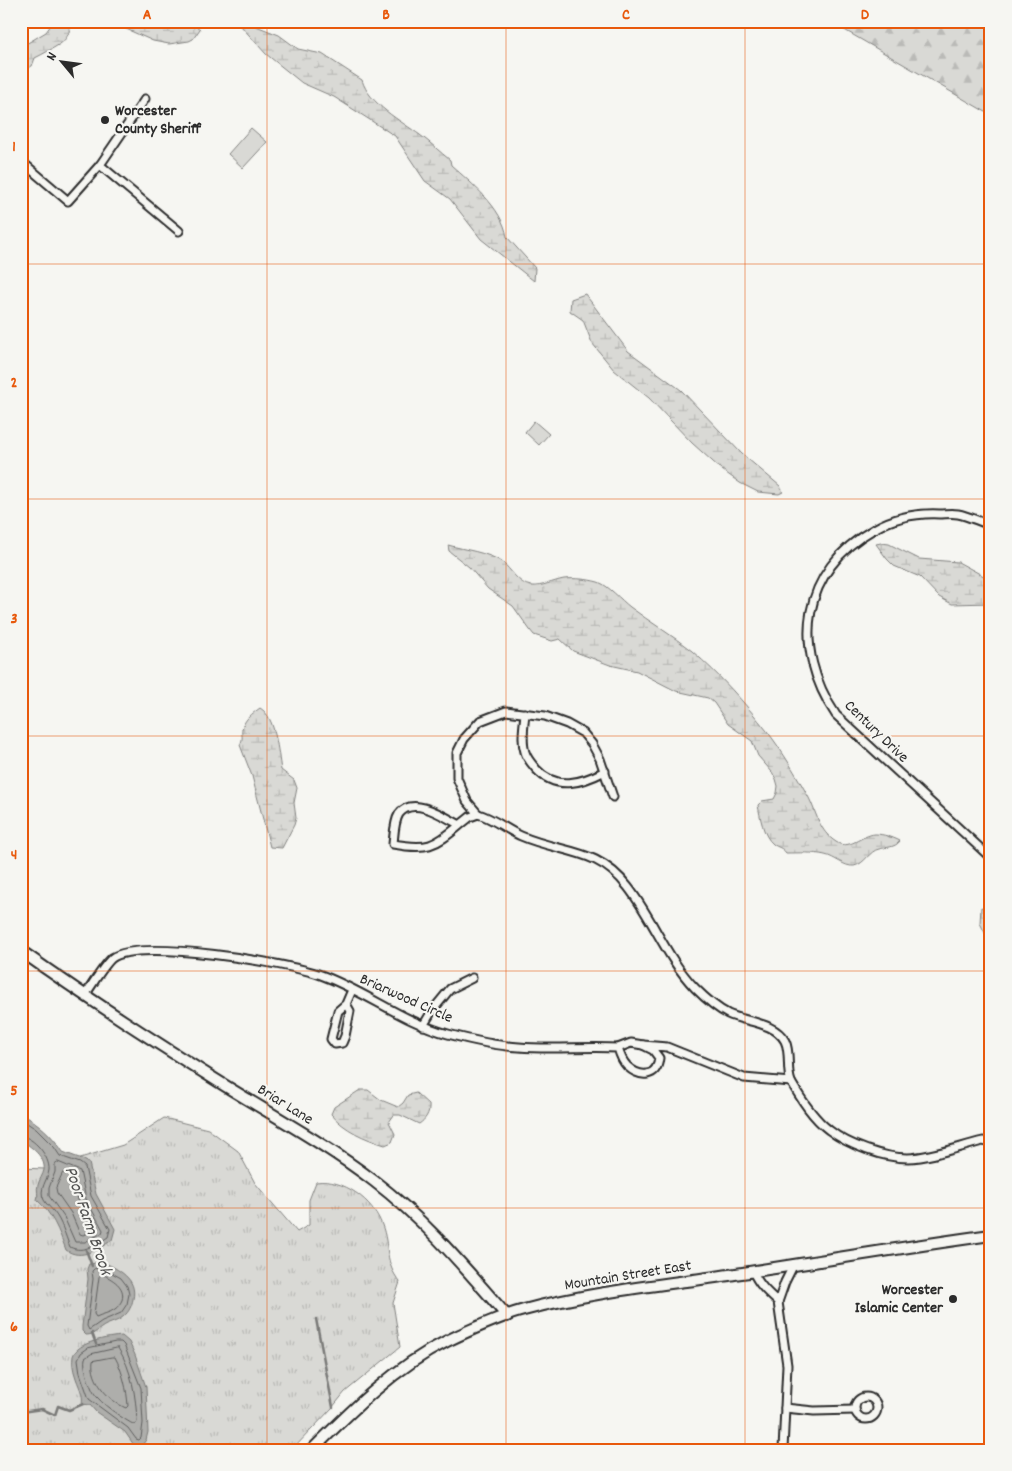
<svg xmlns="http://www.w3.org/2000/svg" width="1012" height="1471" viewBox="0 0 1012 1471" font-family="Dekko,sans-serif">
<defs>
<pattern id="grass-tufts" width="24" height="20" patternUnits="userSpaceOnUse" patternTransform="scale(1.25)"><rect width="24" height="20" fill="#d9d9d5"/><path d="M3 7l-1-3M5 7V3M7 7l1-3M15 17l-1-3M17 17v-4M19 17l1-3" fill="none" stroke="#babab7"/></pattern>
<pattern id="forest-firs" width="22" height="20" patternUnits="userSpaceOnUse" patternTransform="scale(1.25)"><rect width="22" height="20" fill="#d9d9d5"/><path d="M5 1l3.5 6h-7zM16 11l3.5 6h-7z" fill="#babab7"/></pattern>
<pattern id="wetland-marsh" width="20" height="14" patternUnits="userSpaceOnUse" patternTransform="scale(1.25)"><rect width="20" height="14" fill="#d9d9d5"/><path d="M1 5h8M5 5V1M11 12h8M15 12V8" fill="none" stroke="#babab7"/></pattern>
</defs>
<rect width="100%" height="100%" fill="#f6f6f2"/>
<filter id="ink" filterUnits="userSpaceOnUse"><feTurbulence type="fractalNoise" baseFrequency=".02" numOctaves="2"/><feDisplacementMap in="SourceGraphic" scale="10" xChannelSelector="R" yChannelSelector="G"/><feConvolveMatrix kernelMatrix="1 2 1 2 8 2 1 2 1" color-interpolation-filters="sRGB"/></filter>
<g filter="url(#ink)">
<path fill="url(#grass-tufts)" stroke="#828280" d="M 164,1118 L 208,1129 L 238,1151 L 255,1183 L 297,1232 L 309,1225 L 309,1200 L 316,1182 C 343,1178 373,1200 382,1225 C 390,1246 384,1263 400,1282 L 393,1303 L 400,1347 L 345,1392 L 332,1408 L 292,1450 L 21,1450 L 21,1168 L 44,1169 L 123,1145 Z"/>
<polygon fill="url(#forest-firs)" stroke="#828280" points="829,21 991,21 991,115"/>
<g fill="url(#wetland-marsh)" stroke="#828280">
<path d="M 54,21 L 86,21 C 64,24 74,34 60,44 C 52,49 43,54 35,58 L 32,66 L 26,69 L 21,79 L 21,47 L 46,32 Z"/>
<path d="M 89,21 L 176,21 C 184,24 193,23 200,29 L 193,39 L 189,41 L 169,44 L 153,41 L 124,28 L 107,23 Z"/>
<path d="M 251,24 L 279,35 L 298,49 L 322,54 L 362,80 C 369,104 401,121 420,135 C 431,143 440,152 450,160 L 451,165 C 472,184 502,207 507,237 L 535,268 L 534,281 L 481,239 L 450,199 L 425,181 L 395,136 L 334,97 L 302,83 L 266,54 L 241,26 Z"/>
<polygon points="585,294 628,351 681,390 742,454 780,486 783,492 779,494 758,492 740,483 722,470 692,443 649,398 614,370 592,343 583,320 570,311 571,299"/>
<polygon points="881,543 889,544 919,559 958,562 991,580 991,603 952,604 939,597 920,577 894,566 887,559 876,544"/>
<path d="M 448,545 C 465,550 487,552 502,562 C 511,569 518,584 531,586 C 542,587 553,581 564,579 C 575,578 587,579 598,582 C 608,585 621,600 630,607 C 650,622 672,635 692,651 C 720,675 744,702 767,731 C 783,752 796,774 809,798 C 817,814 819,831 836,842 C 849,851 861,835 875,834 C 883,834 892,837 900,841 C 895,848 886,847 879,849 C 869,851 865,864 854,866 C 844,867 835,857 825,855 C 812,852 799,853 786,853 C 782,847 778,848 773,844 C 763,836 760,816 758,805 L 762,801 L 774,799 L 777,793 L 778,786 L 776,779 L 772,772 L 758,756 L 752,741 L 728,724 L 714,703 L 708,698 L 676,691 L 637,671 L 610,665 L 573,651 L 560,639 L 552,641 L 534,635 L 530,630 L 513,606 L 488,589 L 469,567 L 449,551 Z"/>
<path d="M 260,708 C 276,717 278,753 281,770 L 294,780 L 297,788 L 294,803 L 296,818 L 294,825 L 282,848 L 270,847 L 252,776 L 240,745 C 244,737 241,736 242,729 C 245,718 252,714 260,708 Z"/>
<polygon points="981,907 991,911 991,945 980,923"/>
<path d="M 360,1090 L 368,1090 L 381,1100 L 398,1107 L 403,1103 L 408,1095 L 416,1093 L 429,1105 C 430,1113 425,1120 419,1124 L 400,1115 L 394,1115 L 389,1122 L 395,1134 L 392,1142 L 385,1145 C 365,1139 344,1130 331,1114 L 334,1107 Z"/>
</g>
<g fill="#d9d9d5" stroke="#828280">
<polygon points="251,128 267,142 243,168 228,154"/>
<polygon points="534,421 549,434 539,445 525,432"/>
</g>
<g fill="#aeaeab" stroke="#7a7a78">
<path d="M 21,1114 C 38,1122 53,1136 63,1152 L 82,1159 L 89,1163 L 96,1194 L 115,1229 L 112,1240 C 99,1249 81,1261 66,1250 C 59,1231 52,1213 37,1200 C 39,1195 36,1190 38,1185 C 39,1180 43,1175 44,1170 C 46,1157 30,1146 21,1140 Z"/>
<path d="M 103,1262 C 118,1269 138,1279 133,1299 C 132,1305 129,1312 124,1316 C 119,1321 113,1322 106,1325 C 98,1329 95,1335 86,1335 L 82,1331 L 82,1326 L 88,1279 L 87,1269 L 89,1264 Z"/>
<path d="M 122,1336 L 129,1342 L 135,1355 L 146,1387 L 148,1432 L 146,1440 L 140,1447 L 136,1448 L 125,1432 L 96,1412 L 90,1405 L 82,1404 C 84,1393 78,1386 75,1375 C 73,1370 72,1361 73,1356 C 77,1342 109,1337 122,1336 Z"/>
</g>
<g fill="none" stroke-linecap="round" stroke-linejoin="round">
<g stroke="#5f5f5e" stroke-width="1">
<path d="M 21,1119 L 36,1129 L 54,1147 L 60,1156 L 80,1163 L 85,1167 L 91,1196 L 110,1229 L 108,1237 C 97,1244 83,1254 70,1247 C 65,1235 62,1222 54,1212 C 51,1208 46,1204 44,1200 C 38,1189 48,1180 49,1170 C 50,1157 34,1137 21,1136"/>
<polygon points="58,1162 80,1171 86,1199 103,1230 102,1233 85,1242 75,1242 64,1217 49,1196 49,1188 55,1172 55,1164"/>
<polygon points="63,1173 73,1176 78,1200 94,1228 93,1231 83,1235 80,1234 71,1213 57,1193 56,1188"/>
<polygon points="103,1268 121,1278 127,1286 129,1294 127,1304 121,1313 102,1321 89,1330 87,1326 93,1279 92,1271 94,1269"/>
<path d="M 102,1274 C 112,1279 126,1286 122,1300 C 120,1304 118,1307 115,1309 C 110,1313 102,1314 96,1317 L 94,1314 L 99,1277 Z"/>
<polygon points="116,1342 121,1342 124,1345 141,1388 143,1423 141,1438 139,1440 136,1439 128,1428 89,1399 80,1373 78,1359 81,1353 88,1348"/>
<path d="M 118,1348 C 132,1369 136,1397 137,1422 L 135,1425 C 124,1420 100,1403 94,1393 C 89,1384 83,1367 85,1358 L 91,1354 Z"/>
<path d="M 112,1357 L 115,1357 C 123,1372 127,1390 128,1406 L 126,1408 C 109,1401 90,1380 93,1361 Z"/>
</g>
<g stroke="#7a7a78" stroke-width="2.5">
<polyline points="86,1250 92,1266"/>
<polyline points="316,1319 333,1407"/>
<polyline points="92,1333 96,1344"/>
<polyline points="21,1412 42,1409 55,1415 58,1406 69,1410 83,1404"/>
</g>
<g stroke="#2b2b2b" stroke-width="11">
<g id="street">
<polyline points="145,99 100,165 179,231"/>
<polyline points="21,161 68,201 100,165"/>
<path d="M 991,525 C 980,522 969,516 958,514 C 952,513 945,514 939,514 C 915,513 895,517 874,529 C 801,570 791,648 836,715 L 991,858"/>
<path d="M 525,713 C 524,726 521,740 525,752 C 527,759 532,764 536,769 C 556,791 582,783 605,771"/>
<path d="M 460,825 C 434,847 427,850 393,844 C 394,835 394,822 399,814 C 413,795 445,817 460,825 L 470,817 L 478,814 L 467,801 L 457,778 L 457,753 L 464,739 L 480,721 L 506,711 L 545,716 L 567,724 L 583,733 L 592,744 L 600,759 L 613,797"/>
<path d="M 85,995 C 93,984 103,966 112,958 C 139,938 288,963 321,975 C 365,991 403,1022 448,1034 C 471,1040 496,1046 519,1047 C 552,1050 585,1046 618,1048 C 620,1055 622,1061 627,1066 C 640,1078 657,1078 659,1058 L 653,1050 L 643,1045 L 667,1047 L 744,1078 L 791,1082 C 786,1069 791,1053 785,1041 C 775,1022 745,1022 728,1014 C 716,1008 705,998 695,988 C 667,959 653,919 628,887 C 597,847 563,854 521,836 C 507,830 493,818 478,814"/>
<polyline points="346,1004 350,1011 345,1036 342,1043 335,1044 331,1039 338,1011 346,1004 352,990"/>
<polyline points="423,1026 432,1011 450,989 472,978"/>
<polyline points="618,1048 631,1043 643,1045"/>
<path d="M 791,1082 C 801,1099 813,1118 829,1130 C 848,1145 884,1158 908,1158 C 933,1157 958,1147 983,1141 L 991,1143"/>
<path d="M 753,1271 C 758,1284 768,1293 778,1302"/>
<circle cx="866" cy="1408" r="11"/>
<polyline points="785,1408 814,1411 855,1410"/>
<polyline points="783,1450 787,1365 778,1302 785,1282 794,1264"/>
</g>
</g>
<g stroke="#2b2b2b" stroke-width="14">
<g id="secondary">
<path d="M 21,951 C 87,998 155,1042 224,1085 C 274,1116 327,1145 374,1181 C 424,1219 465,1268 507,1316"/>
<path d="M 312,1450 C 353,1409 395,1367 447,1341 C 472,1329 498,1317 524,1310 C 591,1292 661,1285 729,1275 C 816,1262 903,1247 991,1235"/>
</g>
</g>
<use href="#street" stroke="#f6f6f2" stroke-width="7"/>
<use href="#secondary" stroke="#f6f6f2" stroke-width="10"/>
</g>
</g>
<path fill="none" stroke="#e8590c" stroke-width="1" stroke-opacity="0.55" d="M 267,21 L 267,1450M 506,21 L 506,1450M 745,21 L 745,1450M 21,264 L 991,264M 21,499 L 991,499M 21,736 L 991,736M 21,971 L 991,971M 21,1208 L 991,1208"/>
<g fill="#2b2b2b" stroke="#f6f6f2" stroke-width="2">
<circle cx="105" cy="120" r="5"/>
<circle cx="953" cy="1299" r="5"/>
</g>
<g text-anchor="middle" dominant-baseline="central" stroke-width="4.5" stroke-linejoin="round" paint-order="stroke">
<g font-size="16" font-weight="bold" fill="#2b2b2b" stroke="#f6f6f2" text-anchor="start">
<text x="115" y="111">Worcester<tspan x="115" dy="18">County Sheriff</tspan></text>
<text x="943" y="1290" text-anchor="end">Worcester<tspan x="943" dy="18">Islamic Center</tspan></text>
</g>
<g font-size="16" fill="#2b2b2b" stroke="#f6f6f2">
<text transform="translate(876 732) rotate(44)">Century Drive</text>
<text transform="translate(406 999) rotate(24)">Briarwood Circle</text>
<text transform="translate(285 1105) rotate(32)">Briar Lane</text>
<text transform="translate(628 1276) rotate(-9)">Mountain Street East</text>
</g>
<g font-size="18" font-style="italic" fill="#525251" stroke="#f6f6f2">
<text transform="translate(87 1221) rotate(71)">Poor Farm Brook</text>
</g>
</g>
<rect width="1012" height="1471" fill="none" stroke="#f6f6f2" stroke-width="55"/>
<g transform="translate(62 62) rotate(299)" stroke="#f6f6f2" stroke-width="4" paint-order="stroke">
<path d="M0-4L9 19L0 12L-9 19Z" fill="#2b2b2b"/>
<text y="-8" font-size="14" font-weight="bold" text-anchor="middle" fill="#2b2b2b">N</text>
</g>
<rect x="28" y="28" width="956" height="1416" fill="none" stroke="#e8590c" stroke-width="2"/>
<g font-size="16" text-anchor="middle" font-weight="bold" fill="#e8590c">
<text x="147" y="19">A</text>
<text x="386" y="19">B</text>
<text x="626" y="19">C</text>
<text x="865" y="19">D</text>
<text x="14" y="151">1</text>
<text x="14" y="387">2</text>
<text x="14" y="623">3</text>
<text x="14" y="859">4</text>
<text x="14" y="1095">5</text>
<text x="14" y="1331">6</text>
</g>
</svg>
